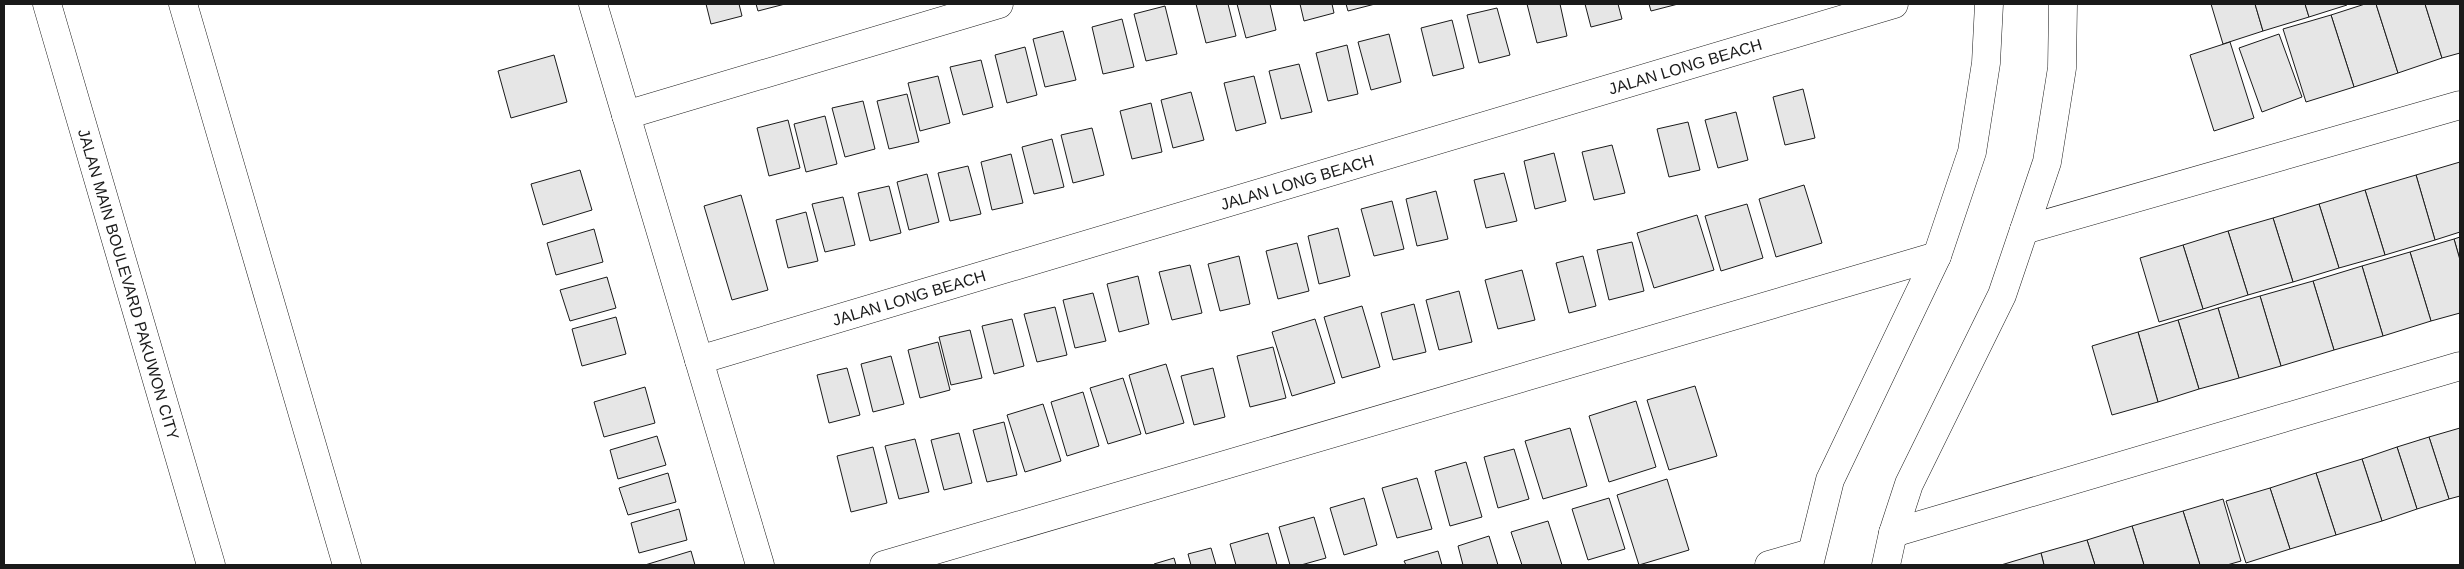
<svg xmlns="http://www.w3.org/2000/svg" width="2464" height="569" viewBox="0 0 2464 569" font-family="Helvetica,sans-serif">
<rect width="100%" height="100%" fill="#fff"/>
<g fill="#e6e6e6" stroke="#1a1a1a">
<polygon points="706,4 739,4 742,16 711,24"/>
<polygon points="756,4 785,4 758,11"/>
<polygon points="1196,4 1228,4 1236,36 1206,43"/>
<polygon points="1237,4 1270,4 1276,30 1246,38"/>
<polygon points="1300,4 1332,4 1334,13 1304,21"/>
<polygon points="1346,4 1375,4 1348,11"/>
<polygon points="1527,4 1560,4 1567,36 1537,43"/>
<polygon points="1585,4 1618,4 1622,19 1591,27"/>
<polygon points="1649,4 1678,4 1651,11"/>
<polygon points="2211,4 2255,4 2263,31 2223,44"/>
<polygon points="2255,4 2305,4 2309,17 2263,31"/>
<polygon points="2305,4 2347,4 2347,5 2309,17"/>
<polygon points="2365,4 2376,4 2398,73 2354,87 2331,15"/>
<polygon points="2376,4 2425,4 2442,58 2398,73"/>
<polygon points="2425,4 2460,4 2460,53 2442,58"/>
<polygon points="1165,6 1177,54 1146,61 1134,14"/>
<polygon points="1497,8 1510,55 1479,63 1467,15"/>
<polygon points="2331,15 2354,87 2306,102 2283,29"/>
<polygon points="1122,19 1134,67 1103,74 1092,27"/>
<polygon points="1452,20 1464,68 1433,76 1421,28"/>
<polygon points="1063,31 1076,80 1045,87 1033,39"/>
<polygon points="1389,34 1401,82 1371,90 1358,42"/>
<polygon points="2279,34 2302,97 2262,112 2239,48"/>
<polygon points="2230,42 2254,118 2214,131 2190,55"/>
<polygon points="1347,45 1358,94 1328,101 1316,53"/>
<polygon points="1025,47 1037,95 1007,103 995,55"/>
<polygon points="554,55 567,102 511,118 498,71"/>
<polygon points="981,60 993,107 963,115 950,67"/>
<polygon points="1299,64 1312,112 1281,119 1269,71"/>
<polygon points="938,76 950,123 920,131 908,83"/>
<polygon points="1254,76 1266,123 1236,131 1224,83"/>
<polygon points="1803,89 1815,138 1785,145 1773,97"/>
<polygon points="1191,92 1204,140 1173,148 1161,100"/>
<polygon points="907,94 919,142 889,149 877,101"/>
<polygon points="863,101 875,149 845,157 832,108"/>
<polygon points="1151,103 1162,152 1132,159 1120,111"/>
<polygon points="1736,112 1748,160 1718,168 1705,120"/>
<polygon points="825,116 837,164 806,172 794,124"/>
<polygon points="788,120 800,168 769,176 757,128"/>
<polygon points="1688,122 1700,170 1669,177 1657,129"/>
<polygon points="1092,128 1104,175 1073,183 1061,135"/>
<polygon points="1052,139 1064,187 1034,194 1022,147"/>
<polygon points="1612,145 1625,193 1594,200 1582,152"/>
<polygon points="1554,153 1566,201 1535,209 1524,161"/>
<polygon points="1011,154 1023,203 992,210 981,162"/>
<polygon points="2460,162 2460,232 2435,240 2416,175"/>
<polygon points="968,166 981,214 950,221 938,173"/>
<polygon points="580,170 592,210 543,225 531,184"/>
<polygon points="1504,173 1517,221 1486,228 1474,180"/>
<polygon points="927,174 939,222 909,230 897,182"/>
<polygon points="2416,175 2435,240 2385,255 2365,190"/>
<polygon points="1804,185 1822,243 1776,257 1759,199"/>
<polygon points="889,186 901,233 870,241 858,193"/>
<polygon points="2365,190 2385,255 2339,268 2319,204"/>
<polygon points="1436,191 1448,239 1417,246 1406,199"/>
<polygon points="741,195 768,290 732,300 704,206"/>
<polygon points="843,197 855,245 825,252 812,204"/>
<polygon points="1392,201 1404,249 1374,256 1361,209"/>
<polygon points="1747,204 1763,258 1721,271 1705,216"/>
<polygon points="2319,204 2339,268 2293,282 2273,218"/>
<polygon points="806,212 818,261 788,268 776,220"/>
<polygon points="1697,215 1714,270 1654,288 1637,233"/>
<polygon points="2273,218 2293,282 2248,295 2228,231"/>
<polygon points="1338,228 1350,276 1319,284 1308,236"/>
<polygon points="594,229 603,262 556,275 547,243"/>
<polygon points="2228,231 2248,295 2203,309 2183,245"/>
<polygon points="2460,237 2460,260 2454,239"/>
<polygon points="2454,239 2460,260 2460,313 2431,321 2410,252"/>
<polygon points="1632,242 1644,291 1609,300 1597,250"/>
<polygon points="1297,243 1309,291 1278,299 1266,251"/>
<polygon points="2183,245 2203,309 2159,322 2140,258"/>
<polygon points="2410,252 2431,321 2383,336 2362,266"/>
<polygon points="1239,256 1250,304 1220,311 1208,264"/>
<polygon points="1583,256 1596,306 1569,313 1556,263"/>
<polygon points="1190,265 1202,313 1172,320 1159,272"/>
<polygon points="2362,266 2383,336 2334,350 2313,281"/>
<polygon points="1522,270 1535,320 1498,329 1485,280"/>
<polygon points="1138,276 1149,324 1119,332 1107,284"/>
<polygon points="607,277 616,308 570,321 560,290"/>
<polygon points="2313,281 2334,350 2281,366 2260,296"/>
<polygon points="1459,291 1472,342 1439,350 1426,300"/>
<polygon points="1093,293 1106,341 1075,348 1063,300"/>
<polygon points="2260,296 2281,366 2239,378 2218,308"/>
<polygon points="1414,304 1426,352 1393,360 1381,313"/>
<polygon points="1362,306 1380,367 1342,378 1324,317"/>
<polygon points="1055,307 1067,355 1037,362 1024,314"/>
<polygon points="2218,308 2239,378 2199,389 2178,320"/>
<polygon points="616,317 626,354 582,366 572,329"/>
<polygon points="1012,319 1024,366 994,374 982,326"/>
<polygon points="1315,319 1335,383 1292,396 1272,332"/>
<polygon points="2178,320 2199,389 2158,402 2138,332"/>
<polygon points="970,330 982,378 951,385 939,337"/>
<polygon points="2138,332 2158,402 2112,415 2092,346"/>
<polygon points="938,342 950,390 920,398 908,350"/>
<polygon points="1273,347 1286,398 1250,407 1237,356"/>
<polygon points="891,356 904,404 873,412 861,364"/>
<polygon points="1166,364 1184,423 1146,434 1129,375"/>
<polygon points="847,368 860,415 829,423 817,375"/>
<polygon points="1213,368 1225,417 1194,425 1181,376"/>
<polygon points="1123,378 1141,434 1108,444 1090,388"/>
<polygon points="1695,386 1717,456 1669,470 1647,400"/>
<polygon points="645,387 655,423 604,437 594,402"/>
<polygon points="1083,392 1099,446 1067,456 1051,402"/>
<polygon points="1636,401 1656,467 1609,482 1589,416"/>
<polygon points="1043,404 1061,461 1025,472 1007,415"/>
<polygon points="1004,422 1017,475 987,482 973,430"/>
<polygon points="1570,428 1587,486 1543,499 1525,441"/>
<polygon points="2460,428 2460,496 2449,499 2429,437"/>
<polygon points="959,433 972,483 944,490 931,440"/>
<polygon points="657,436 666,465 618,479 610,450"/>
<polygon points="2429,437 2449,499 2417,509 2397,447"/>
<polygon points="915,439 929,492 899,499 885,446"/>
<polygon points="873,447 887,503 851,512 837,456"/>
<polygon points="2397,447 2417,509 2382,521 2362,459"/>
<polygon points="1514,449 1529,499 1498,508 1484,457"/>
<polygon points="2362,459 2382,521 2336,535 2316,473"/>
<polygon points="1466,462 1482,517 1450,526 1435,471"/>
<polygon points="668,473 676,502 628,515 619,488"/>
<polygon points="2316,473 2336,535 2290,549 2270,488"/>
<polygon points="1417,478 1432,529 1397,538 1382,488"/>
<polygon points="1667,479 1689,550 1639,565 1617,495"/>
<polygon points="2270,488 2290,549 2246,563 2226,501"/>
<polygon points="1364,498 1377,545 1344,555 1330,508"/>
<polygon points="1609,498 1625,549 1588,560 1572,509"/>
<polygon points="2223,499 2241,561 2227,565 2200,565 2183,511"/>
<polygon points="679,509 687,540 639,553 631,523"/>
<polygon points="2183,511 2200,565 2144,565 2132,526"/>
<polygon points="1314,517 1326,558 1301,565 1290,565 1279,527"/>
<polygon points="1548,521 1562,565 1522,565 1511,532"/>
<polygon points="2132,526 2144,565 2095,565 2087,540"/>
<polygon points="1268,533 1277,565 1236,565 1230,544"/>
<polygon points="1489,536 1498,565 1463,565 1458,546"/>
<polygon points="2087,540 2095,565 2044,565 2041,553"/>
<polygon points="1211,548 1216,565 1191,565 1188,554"/>
<polygon points="691,551 695,565 645,565"/>
<polygon points="1438,551 1442,565 1406,565 1404,561"/>
<polygon points="2041,553 2044,565 2001,565"/>
<polygon points="1174,558 1176,565 1154,565 1154,564"/>
</g>
<g fill="none" stroke-linecap="round" stroke-linejoin="round">
<g stroke="#1a1a1a" stroke-width="29">
<g id="minor">
<polyline points="593,4 760,565"/>
<polyline points="626,115 999,4"/>
<polyline points="2024,230 2460,105"/>
<path id="s1" d="M 699,360 L 1894,4"/>
<polyline points="1893,533 2460,366"/>
<polyline points="884,565 1937,256"/>
<polyline points="1769,565 1811,553"/>
<polyline points="1809,565 1830,480 1937,256 1972,152 1986,63 1989,4"/>
<polyline points="1886,565 1893,533 1909,484 2002,295 2047,162 2062,68 2063,4"/>
</g>
</g>
<g stroke="#1a1a1a" stroke-width="29">
<g id="tertiary">
<path id="s2" d="M 47,4 L 211,565"/>
<polyline points="183,4 347,565"/>
</g>
</g>
<use href="#minor" stroke="#fff" stroke-width="28"/>
<use href="#tertiary" stroke="#fff" stroke-width="28"/>
</g>
<g text-anchor="middle" dominant-baseline="central" stroke-width="4" stroke-linejoin="round" paint-order="stroke">
<g font-size="16" fill="#1a1a1a" stroke="#fff">
<text stroke="none"><textPath href="#s1" startOffset="1029">JALAN LONG BEACH</textPath></text>
<text stroke="none"><textPath href="#s1" startOffset="624">JALAN LONG BEACH</textPath></text>
<text stroke="none"><textPath href="#s2" startOffset="292">JALAN MAIN BOULEVARD PAKUWON CITY</textPath></text>
<text stroke="none"><textPath href="#s1" startOffset="219">JALAN LONG BEACH</textPath></text>
</g>
</g>
<rect width="2464" height="569" fill="none" stroke="#1a1a1a" stroke-width="10"/>
</svg>
